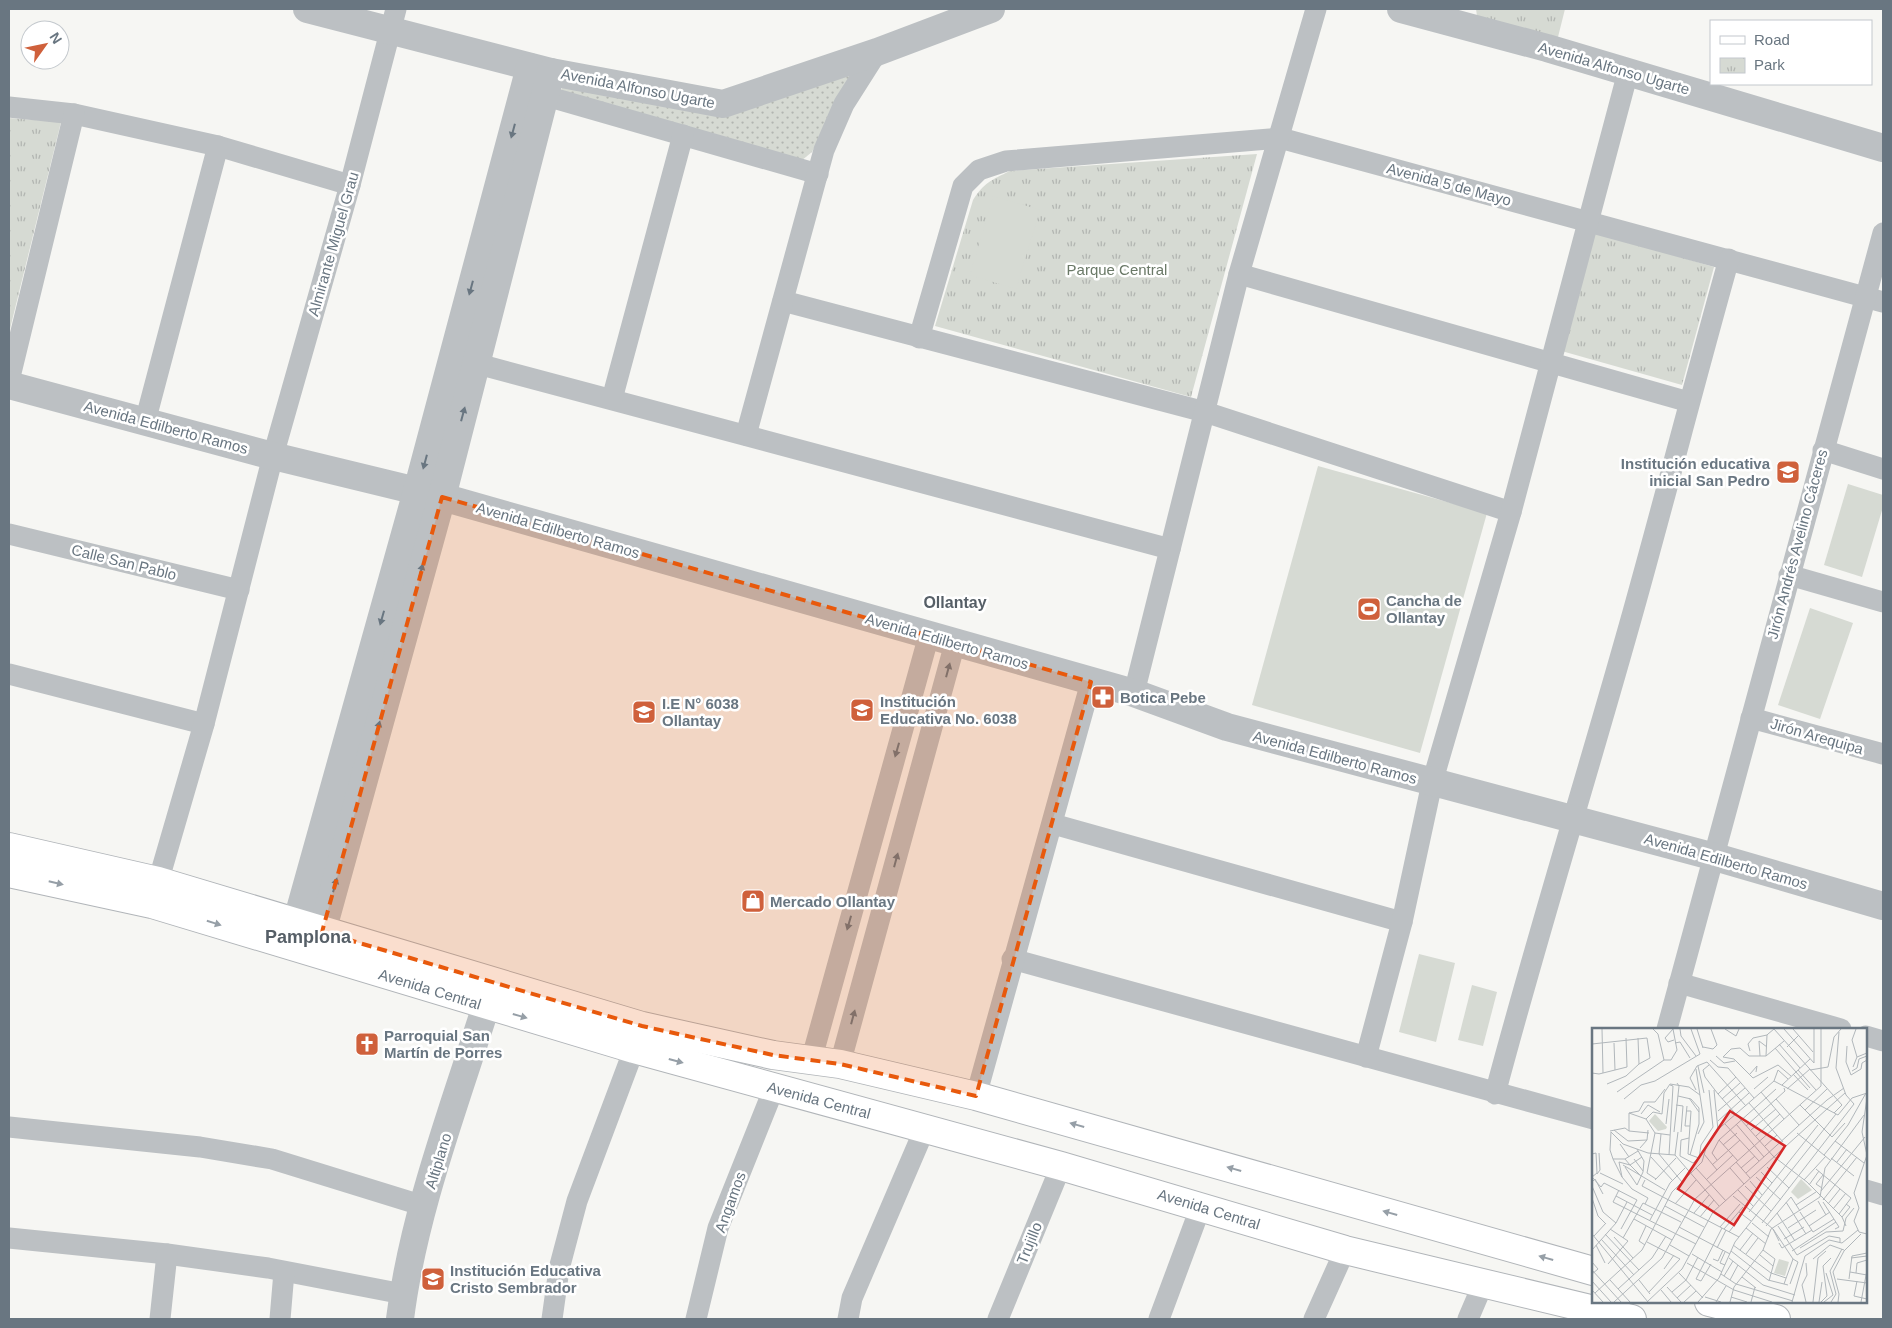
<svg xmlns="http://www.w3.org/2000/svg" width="1892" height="1328" viewBox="0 0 1892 1328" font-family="Arial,sans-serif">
<defs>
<pattern id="grass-dots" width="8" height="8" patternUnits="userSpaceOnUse" patternTransform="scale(1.25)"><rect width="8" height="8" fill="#d6dad3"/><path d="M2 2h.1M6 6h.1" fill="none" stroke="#b2b5b1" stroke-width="1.8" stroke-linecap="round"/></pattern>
<pattern id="park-tufts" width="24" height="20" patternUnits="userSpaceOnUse" patternTransform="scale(1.25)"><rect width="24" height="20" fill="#d6dad3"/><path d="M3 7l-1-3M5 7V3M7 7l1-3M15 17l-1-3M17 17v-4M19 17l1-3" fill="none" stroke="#b2b5b1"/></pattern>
</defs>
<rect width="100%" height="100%" fill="#f6f6f3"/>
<polygon fill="url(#grass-dots)" points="852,73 812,152 801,161 560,94 564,82 704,110"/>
<g fill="url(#park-tufts)">
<polygon points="1476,9 1565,9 1557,41 1477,16"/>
<polygon points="9,118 61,122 9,333"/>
<path d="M 1257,154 L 1191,397 L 935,326 L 973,200 C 984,183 991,180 1010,171 Z"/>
<polygon points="1591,231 1714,267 1682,385 1558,350"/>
</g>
<g fill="#d6dad3">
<polygon points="993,196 1040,210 1016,289 970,275"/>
<polygon points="1318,466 1487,513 1420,753 1252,705"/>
<polygon points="1848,484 1883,495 1883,507 1862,577 1824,565"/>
<polygon points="1810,608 1853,623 1820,719 1778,705"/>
<polygon points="1419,954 1455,963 1436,1042 1399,1032"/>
<polygon points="1472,985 1497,992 1483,1046 1458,1040"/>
</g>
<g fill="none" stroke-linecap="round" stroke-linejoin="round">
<g stroke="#b1b5b9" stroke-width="30">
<g id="secondary">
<polyline points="9,847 158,881 642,1026 773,1055 840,1064 976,1096 1593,1271"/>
<polyline points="9,873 152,904 634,1049 1061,1166 1345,1250 1632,1319"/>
<polyline points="1709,1302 1776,1319"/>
</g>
</g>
<g stroke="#bcc0c3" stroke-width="21">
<polyline points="532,92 818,174"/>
<polyline points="9,107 74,114 218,146 350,185"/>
<polyline points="1239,274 1689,402"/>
<polyline points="783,301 1205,412 1511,512"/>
<polyline points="919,338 963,186 979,170 1006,161 1280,138 1883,302"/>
<polyline points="463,360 1170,549"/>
<polyline points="9,381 74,114"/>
<polyline points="612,399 683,135"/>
<polyline points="145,422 218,146"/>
<polyline points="746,435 824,150 844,104 877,52"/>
<polyline points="1823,450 1883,469"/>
<polyline points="9,534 239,590"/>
<polyline points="1789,575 1883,602"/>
<polyline points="9,674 204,724"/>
<polyline points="1134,693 1239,274 1316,9"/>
<polyline points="1751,718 1883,754"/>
<polyline points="1053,824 1402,922"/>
<polyline points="154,896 204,724 273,456 350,185 396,9"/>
<polyline points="1012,959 1593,1119"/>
<polyline points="1679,983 1841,1029"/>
<polyline points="1667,1029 1883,233"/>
<polyline points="1866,1036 1883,1041"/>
<polyline points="1366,1057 1402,922 1432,783 1511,512 1628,72"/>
<polyline points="811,1061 929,635"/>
<polyline points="840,1064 955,643"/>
<path d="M 1495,1094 C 1538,932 1588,773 1633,612 C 1666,494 1696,376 1729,259"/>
<polyline points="976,1096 1091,682"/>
<polyline points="9,1127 200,1147 272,1159 424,1206"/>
<polyline points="1866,1190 1883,1195"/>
<polyline points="9,1238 167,1254 268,1268 403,1294"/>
<polyline points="160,1319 167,1254"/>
<polyline points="280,1319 284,1272"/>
<polyline points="552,1319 559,1269 577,1201 639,1036"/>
<polyline points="696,1319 718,1228 774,1088"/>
<polyline points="848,1319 852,1298 925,1128"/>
<polyline points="998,1319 1061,1166"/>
<polyline points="1159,1319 1201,1206"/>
<polyline points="1314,1319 1345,1250"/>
<polyline points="1468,1319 1483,1284"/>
</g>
<g stroke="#bcc0c3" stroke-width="28">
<polyline points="307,9 551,72 723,104 877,52 991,9"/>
<polyline points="1401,9 1547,48 1883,148"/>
<polyline points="9,385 273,456 442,497 1134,693 1227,727 1715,857 1883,906"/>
<polyline points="296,924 417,491 530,67"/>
<polyline points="322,932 442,497 551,72"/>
<path d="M 400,1319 C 413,1214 454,1107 486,1006"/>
</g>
<use href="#secondary" stroke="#fff" stroke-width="28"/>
</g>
<defs><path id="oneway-solid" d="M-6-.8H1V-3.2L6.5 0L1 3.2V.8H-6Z" transform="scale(1.25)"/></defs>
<g fill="#697681">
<use href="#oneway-solid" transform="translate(513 131) rotate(105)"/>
<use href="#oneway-solid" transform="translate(471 288) rotate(105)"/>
<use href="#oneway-solid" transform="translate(463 414) rotate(-75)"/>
<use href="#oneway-solid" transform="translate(425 462) rotate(105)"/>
<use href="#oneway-solid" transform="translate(421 571) rotate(-75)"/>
<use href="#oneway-solid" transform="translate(382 618) rotate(106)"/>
<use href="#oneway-solid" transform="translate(948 670) rotate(-75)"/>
<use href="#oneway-solid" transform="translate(378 728) rotate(-75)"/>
<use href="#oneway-solid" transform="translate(897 750) rotate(106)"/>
<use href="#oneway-solid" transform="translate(896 860) rotate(-75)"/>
<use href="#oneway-solid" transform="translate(335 885) rotate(-75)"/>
<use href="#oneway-solid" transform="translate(849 923) rotate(106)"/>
<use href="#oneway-solid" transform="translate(853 1017) rotate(-75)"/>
</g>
<g fill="#969fa7">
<use href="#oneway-solid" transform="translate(56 883) rotate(13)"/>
<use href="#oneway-solid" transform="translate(214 923) rotate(17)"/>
<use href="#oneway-solid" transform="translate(520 1016) rotate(16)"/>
<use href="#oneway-solid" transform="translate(676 1061) rotate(15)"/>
<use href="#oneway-solid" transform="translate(1077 1125) rotate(-164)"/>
<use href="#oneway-solid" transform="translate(1234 1169) rotate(-164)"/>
<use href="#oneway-solid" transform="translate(1390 1213) rotate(-164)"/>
<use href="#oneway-solid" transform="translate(1546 1258) rotate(-164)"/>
</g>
<path fill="#e8590c" fill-opacity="0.2" stroke="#e8590c" stroke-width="4" stroke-dasharray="10 6" stroke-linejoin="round" d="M 442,497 L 1091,682 L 976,1096 L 840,1064 L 773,1055 L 642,1026 L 322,932 Z"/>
<defs>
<g id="school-square" transform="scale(1.25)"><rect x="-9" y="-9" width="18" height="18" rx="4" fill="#cf603b" stroke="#fff"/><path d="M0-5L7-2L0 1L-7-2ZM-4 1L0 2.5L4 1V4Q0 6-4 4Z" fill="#fff"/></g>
<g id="stadium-square" transform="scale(1.25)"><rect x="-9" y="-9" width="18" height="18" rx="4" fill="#cf603b" stroke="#fff"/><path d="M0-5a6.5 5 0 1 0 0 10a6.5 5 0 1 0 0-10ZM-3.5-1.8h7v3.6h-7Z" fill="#fff"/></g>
<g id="pharmacy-square" transform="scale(1.25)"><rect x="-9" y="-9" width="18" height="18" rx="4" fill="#cf603b" stroke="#fff"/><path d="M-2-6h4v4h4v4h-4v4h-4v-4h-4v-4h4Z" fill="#fff"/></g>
<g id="shop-square" transform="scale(1.25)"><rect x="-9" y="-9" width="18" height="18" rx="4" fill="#cf603b" stroke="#fff"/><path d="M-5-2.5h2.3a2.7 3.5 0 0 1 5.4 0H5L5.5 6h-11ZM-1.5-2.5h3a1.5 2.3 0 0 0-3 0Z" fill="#fff"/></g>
<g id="church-square" transform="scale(1.25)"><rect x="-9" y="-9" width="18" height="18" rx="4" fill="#cf603b" stroke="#fff"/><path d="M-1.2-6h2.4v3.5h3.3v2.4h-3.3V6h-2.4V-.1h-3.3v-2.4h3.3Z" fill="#fff"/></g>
</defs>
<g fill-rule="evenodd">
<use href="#school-square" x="1788" y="472"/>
<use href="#stadium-square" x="1369" y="609"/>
<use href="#pharmacy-square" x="1103" y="697"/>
<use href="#school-square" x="862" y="710"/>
<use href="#school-square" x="644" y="712"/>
<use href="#shop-square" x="753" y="901"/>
<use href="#church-square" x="367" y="1044"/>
<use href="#school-square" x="433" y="1279"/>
</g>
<g text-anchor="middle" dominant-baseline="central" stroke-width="5" stroke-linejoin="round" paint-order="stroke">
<g font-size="15" fill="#697681" stroke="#fff">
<text transform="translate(1614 68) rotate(16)">Avenida Alfonso Ugarte</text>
<text transform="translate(638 88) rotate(11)">Avenida Alfonso Ugarte</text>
<text transform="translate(1449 184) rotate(15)">Avenida 5 de Mayo</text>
<text transform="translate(333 244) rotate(-74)">Almirante Miguel Grau</text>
<text transform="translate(166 427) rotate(15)">Avenida Edilberto Ramos</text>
<text transform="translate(558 530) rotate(16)">Avenida Edilberto Ramos</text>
<text transform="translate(1797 544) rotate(-75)">Jirón Andrés Avelino Cáceres</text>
<text transform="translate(124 562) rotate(14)">Calle San Pablo</text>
<text transform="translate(947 641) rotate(16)">Avenida Edilberto Ramos</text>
<text transform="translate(1817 736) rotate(16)">Jirón Arequipa</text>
<text transform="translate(1335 757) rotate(15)">Avenida Edilberto Ramos</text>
<text transform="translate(1726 861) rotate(16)">Avenida Edilberto Ramos</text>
<text transform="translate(430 989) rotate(17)">Avenida Central</text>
<text transform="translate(819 1100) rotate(15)">Avenida Central</text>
<text transform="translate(438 1161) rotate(-73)">Altiplano</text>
<text transform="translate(730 1202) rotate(-70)">Angamos</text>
<text transform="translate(1209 1209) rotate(17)">Avenida Central</text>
<text transform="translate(1029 1243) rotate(-68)">Trujillo</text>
</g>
<g font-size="15" fill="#6a7967" stroke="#fff">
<text x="1117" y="269">Parque Central</text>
</g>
<g font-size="15" font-weight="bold" fill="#697681" stroke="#fff" text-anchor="start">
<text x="1770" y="463" text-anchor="end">Institución educativa<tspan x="1770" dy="17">inicial San Pedro</tspan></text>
<text x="1386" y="600">Cancha de<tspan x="1386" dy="17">Ollantay</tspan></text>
<text x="1120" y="697">Botica Pebe</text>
<text x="880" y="701">Institución<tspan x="880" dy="17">Educativa No. 6038</tspan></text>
<text x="662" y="703">I.E N° 6038<tspan x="662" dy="17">Ollantay</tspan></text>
<text x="770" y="901">Mercado Ollantay</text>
<text x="384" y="1035">Parroquial San<tspan x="384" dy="17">Martín de Porres</tspan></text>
<text x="450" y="1270">Institución Educativa<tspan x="450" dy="17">Cristo Sembrador</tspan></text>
</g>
<g font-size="16" font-weight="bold" fill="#565f67" stroke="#fff">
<text x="955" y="602">Ollantay</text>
</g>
<g font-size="18" font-weight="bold" fill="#565f67" stroke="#fff">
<text x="308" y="937">Pamplona</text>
</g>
</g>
<g transform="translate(1592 1028)">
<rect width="275" height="275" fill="#f6f6f3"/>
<path d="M 209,151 L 220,162 L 206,171 L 199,164 Z" fill="#d6dad3"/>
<path d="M 63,86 L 75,99 L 74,101 L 66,103 L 57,93 ZM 187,231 L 197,234 L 193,248 L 182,245 Z" fill="#d6dad3"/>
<path fill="none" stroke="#b1b7bb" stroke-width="1" d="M 10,1 L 11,45M 61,1 L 66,6 L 72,32M 81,1 L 73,10 L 76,14 L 82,12M 88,1 L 89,8 L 104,28M 105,1 L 111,20M 133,1 L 144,8 L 147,1M 192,1 L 222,35M 201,1 L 221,24M 264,1 L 260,12 L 265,29M 175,7 L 176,6 L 182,1 L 250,77 L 242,85M 46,10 L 47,36M 192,13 L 174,28 L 157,28 L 148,20 L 139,21 L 131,29 L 142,31 L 161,50 L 186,37 L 199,48M 22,15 L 23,42M 83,15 L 88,14 L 98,30M 0,16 L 55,10 L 58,30 L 47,36M 187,16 L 208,40M 255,18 L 254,34 L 259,47M 111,19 L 121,21 L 125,17 L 119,1M 195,19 L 207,7M 183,20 L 218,60M 158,23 L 156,16 L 161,10 L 175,7M 124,28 L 132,35 L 143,33M 168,28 L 167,13 L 175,19M 174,28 L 175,7M 72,32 L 79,32 L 85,22 L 81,1M 118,32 L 126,39 L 136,40 L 162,70M 222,35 L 222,1M 117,37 L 111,42 L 113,49 L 126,66 L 181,128 L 215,154 L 250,189 L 254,198M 106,38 L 112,65M 261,39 L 265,29 L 275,25M 104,41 L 112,94 L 106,106M 206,42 L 224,62M 218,42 L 236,39 L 242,9 L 249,1M 260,43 L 265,40 L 267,31 L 275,28M 0,45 L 7,46 L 35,39 L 34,10M 158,46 L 165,38 L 164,44M 201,46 L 216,62M 259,47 L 269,41 L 270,35 L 275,32M 182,53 L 246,87 L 260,70 L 275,65M 15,56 L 34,48 L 47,36M 190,57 L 218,31M 162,61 L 176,49M 195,61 L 218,41M 104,62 L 98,50 L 105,38 L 115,34 L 154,78M 122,62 L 126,102M 25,64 L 72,32M 169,64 L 192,91M 126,66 L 144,49M 86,68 L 99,71 L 107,80 L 107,96 L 98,127M 97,70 L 107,84M 275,70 L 270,104 L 275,127 L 262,165 L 267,180 L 262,193 L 267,204 L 275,206M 32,71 L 49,57 L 63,53 L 108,26 L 99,1M 130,71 L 148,55M 184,71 L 207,97M 157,75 L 191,114M 84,77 L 91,78 L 89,104M 208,77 L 240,109 L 253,95M 95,78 L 93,98 L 98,98M 235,81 L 253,65M 213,82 L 235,61M 95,83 L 99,83 L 96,126 L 107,130M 126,83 L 153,60M 37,85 L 54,91 L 61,84 L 70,86 L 72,65 L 78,56 L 97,59 L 108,67M 49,86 L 56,77 L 68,84M 54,91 L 63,105 L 78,107M 126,93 L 157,65M 74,96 L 77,71M 133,96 L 167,133M 144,96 L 172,129M 154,98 L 193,63 L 192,60M 22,102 L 36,113M 159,102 L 184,81M 18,103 L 33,100 L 37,103 L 57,105M 37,103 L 37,85 L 47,83 L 52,74 L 63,74 L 73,61M 19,104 L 31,116 L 56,125 L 83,127M 19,104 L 18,122 L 21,131M 82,104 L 87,58 L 85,55M 63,105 L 55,145 L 64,151M 205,105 L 238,132M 164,108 L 188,86M 97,110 L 89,112 L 88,128 L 101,135 L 107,130M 127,112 L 146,133M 36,113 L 55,112M 243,113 L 272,135M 28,116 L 37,129M 131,117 L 145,105M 173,118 L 185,107M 48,120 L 55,112 L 56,102M 45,121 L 52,133 L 51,144M 0,126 L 4,125 L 5,145 L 0,149M 67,126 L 90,154M 67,126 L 69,106M 112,126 L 125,142M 77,127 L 81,58 L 78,57M 83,127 L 127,178M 83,127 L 86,104M 232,127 L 256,97 L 274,65M 59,129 L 81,153M 107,130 L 109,117 L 121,99 L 117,62M 239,130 L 262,148M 33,131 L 38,137 L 27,134 L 30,149 L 21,131 L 33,131 L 46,123M 42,131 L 51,143M 125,132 L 120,125 L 127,112 L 184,61M 144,134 L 158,150M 245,134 L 255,121M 31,137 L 73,162M 120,137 L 148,112M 33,139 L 45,157 L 51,144M 175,139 L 197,160M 104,140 L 134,173M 138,140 L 152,156M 149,140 L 163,128M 224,141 L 259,170 L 247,186M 169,144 L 180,155M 8,145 L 31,156M 154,145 L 235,72 L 252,60M 5,146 L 8,142 L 7,125M 48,147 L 38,137 L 50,129M 0,149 L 9,159 L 12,155 L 45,172 L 29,201M 30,149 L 40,161 L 56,170 L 53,176M 164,149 L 189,172M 53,152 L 50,158 L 147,209M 63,152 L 84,130M 114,152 L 141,127M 212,152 L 234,128M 158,153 L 170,167M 0,154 L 3,151 L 11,166M 217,157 L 227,143M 0,158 L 11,184 L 24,195M 153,158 L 179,183M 230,160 L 224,156 L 231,147M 27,162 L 21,174 L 104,216M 146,162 L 161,178M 229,163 L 273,109M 24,168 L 60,187M 141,168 L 181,201M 228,169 L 233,140 L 272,87M 0,170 L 6,188 L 14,196M 231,172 L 265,129M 226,173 L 234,187M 194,174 L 214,206M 231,174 L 247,199 L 243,201M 53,176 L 89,194M 83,176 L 104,152M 236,176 L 248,161M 204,177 L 224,164M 73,178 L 112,199M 241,181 L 254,165M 147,184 L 159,193M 157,184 L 226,97M 208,184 L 221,204 L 242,191M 102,185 L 117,167M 185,185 L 203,213M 108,189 L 122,172M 250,189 L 258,179 L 254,176M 42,191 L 80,212M 58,192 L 78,155 L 93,140M 160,195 L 177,209M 170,195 L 262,76 L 254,67 L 244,40 L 247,4M 174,198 L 199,169 L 208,183M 186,198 L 205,227 L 237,208 L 248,210 L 248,214M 217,198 L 238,184M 87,199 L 138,226M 128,199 L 148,176M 154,200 L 174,216M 196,200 L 224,182M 18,201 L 36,213M 132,201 L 151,179M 137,204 L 147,191M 0,206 L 56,274M 13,206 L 47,242M 2,208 L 14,195M 22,209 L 41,230M 31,210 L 51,175 L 53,176M 9,211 L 42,247M 192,211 L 212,199M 187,213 L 181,201 L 201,231 L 192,256M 55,214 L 88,231M 187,215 L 190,220 L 220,202M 4,217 L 13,235M 53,217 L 47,213 L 54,198M 78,217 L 97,228M 141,217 L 179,245 L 194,250M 125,220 L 134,202M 208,220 L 234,204 L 251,203 L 254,190 L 262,180M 0,222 L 24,195 L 35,174M 148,222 L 161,205M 171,222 L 183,231 L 177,253M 139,223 L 176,252 L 196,257M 200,223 L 244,194M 133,224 L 128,235 L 133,237M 100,226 L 130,244M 154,226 L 166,210M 168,227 L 181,238M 213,228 L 237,212 L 250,215 L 266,202M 137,230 L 171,257 L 203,267M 259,230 L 275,228M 121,231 L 126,233 L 131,222M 221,231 L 238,217 L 252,222M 0,234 L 6,241 L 0,246M 95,235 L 142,262 L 180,274M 16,236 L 36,213M 119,236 L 109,253 L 104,251 L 130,200M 72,241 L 82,227M 0,242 L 29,274M 258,244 L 275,247M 87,245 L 111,270M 264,245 L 265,235 L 275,232M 129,246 L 144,256 L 201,273M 132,248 L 141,233M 150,249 L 164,260M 245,251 L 275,255M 257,251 L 260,228 L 275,225M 18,252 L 38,274M 47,252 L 58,266M 94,252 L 106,229M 138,252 L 146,237M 0,253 L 19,274M 265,253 L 262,268 L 275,271M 198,256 L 206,234 L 201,231M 75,259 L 89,274M 26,261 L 60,230 L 74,208M 0,262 L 11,274M 69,262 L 79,274M 57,264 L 88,231M 80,264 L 94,252M 3,265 L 50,222 L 80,164 L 110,134 L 114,120 L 123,104 L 182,53 L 186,42 L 196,51M 113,269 L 129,274M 139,269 L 155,274M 85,270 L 99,257M 22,274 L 70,230 L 103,171 L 229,58 L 229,1M 55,274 L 90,241 L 121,184 L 235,81M 92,274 L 104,263M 106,274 L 127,250 L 143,214 L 244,86M 124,274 L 134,258M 138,274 L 142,259 L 171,222 L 179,201 L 228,169M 159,274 L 163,259M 200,274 L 213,228M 214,274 L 210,257 L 215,247 L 214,235M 221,274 L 226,230 L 234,223M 227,274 L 230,254M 229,274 L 235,268 L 231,238 L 239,230M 232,274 L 241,267 L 234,245M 239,274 L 244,266 L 238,243 L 250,221M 246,274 L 247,266 L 241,244 L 252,223 L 269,206M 269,274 L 275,242"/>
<path fill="#d62828" fill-opacity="0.15" stroke="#d62828" stroke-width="2.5" d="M 138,83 L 193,118 L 142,197 L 86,161 Z"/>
<rect width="275" height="275" fill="none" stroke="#697681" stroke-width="2.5"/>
</g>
<rect width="1892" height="1328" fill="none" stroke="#697681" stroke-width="20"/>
<rect x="1710" y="20" width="162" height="65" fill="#ffffff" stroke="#c3c8cd"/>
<rect x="1720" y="36" width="25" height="8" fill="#ffffff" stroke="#c3c8cd"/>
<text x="1754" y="45" font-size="15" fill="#697681">Road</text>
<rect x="1720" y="58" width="25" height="15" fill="url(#park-tufts)" stroke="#c3c8cd"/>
<text x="1754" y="70" font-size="15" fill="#697681">Park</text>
<g transform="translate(45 45) rotate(57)"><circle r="24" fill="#ffffff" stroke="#c3c8cd"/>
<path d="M0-4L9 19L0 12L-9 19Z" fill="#cf603b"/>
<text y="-8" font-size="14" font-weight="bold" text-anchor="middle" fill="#697681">N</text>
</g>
</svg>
